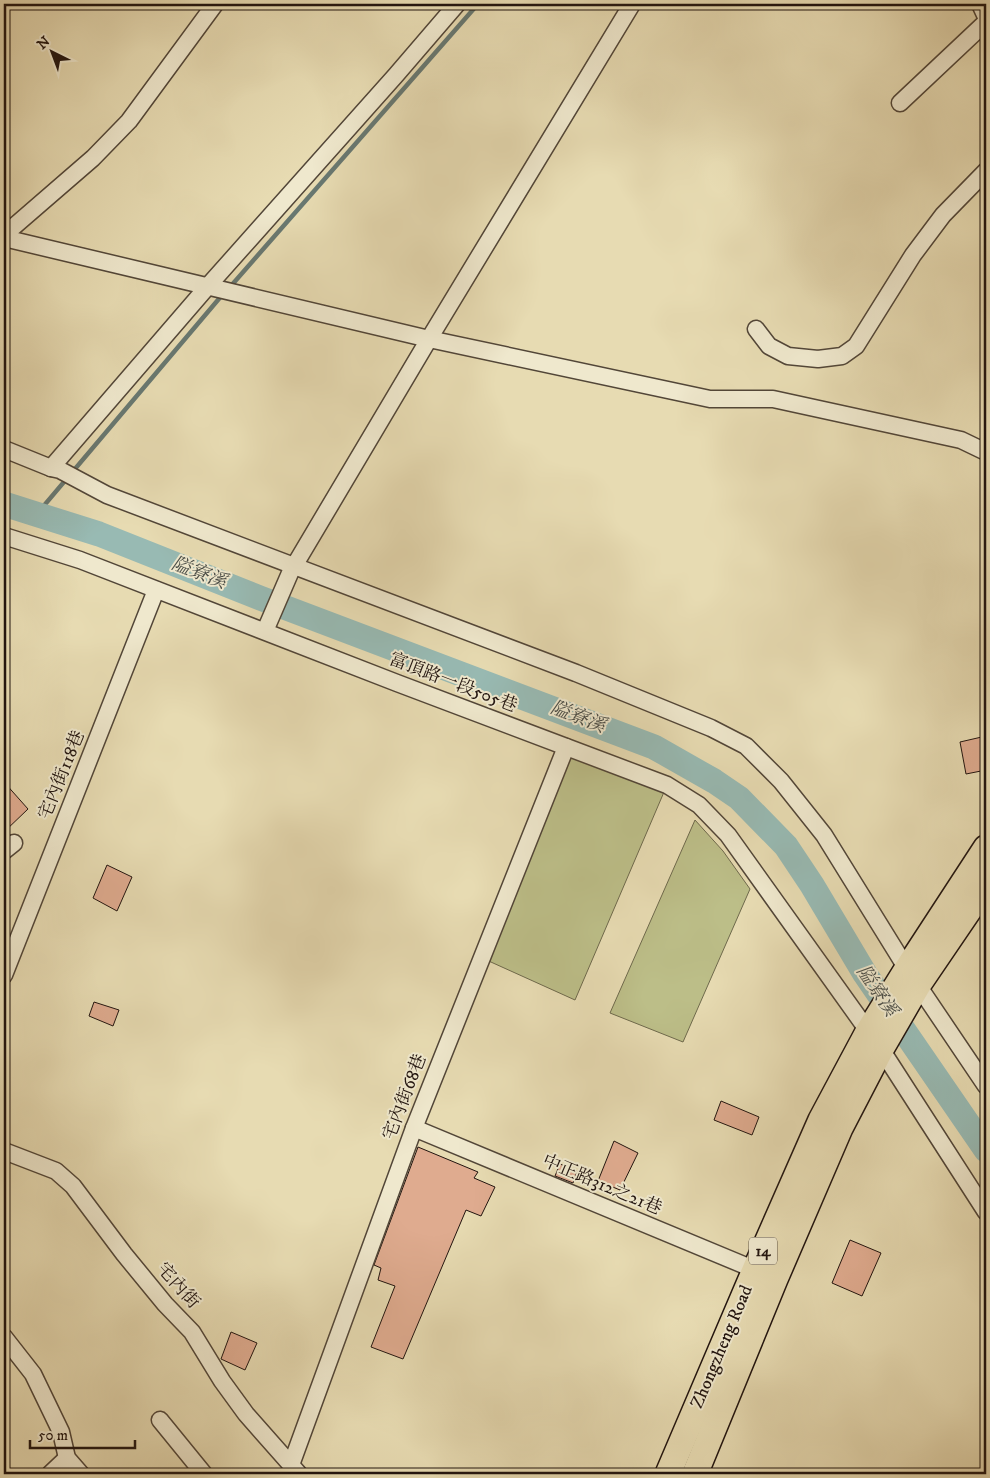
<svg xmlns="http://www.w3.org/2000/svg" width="990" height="1478" viewBox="0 0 990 1478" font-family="'IM FELL DW Pica','Noto Serif TC',serif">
<rect width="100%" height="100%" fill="#e7dbb2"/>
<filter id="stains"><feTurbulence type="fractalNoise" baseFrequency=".004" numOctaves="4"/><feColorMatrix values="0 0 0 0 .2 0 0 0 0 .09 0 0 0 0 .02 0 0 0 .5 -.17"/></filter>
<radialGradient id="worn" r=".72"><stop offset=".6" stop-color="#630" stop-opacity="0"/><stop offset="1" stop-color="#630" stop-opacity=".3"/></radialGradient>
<g fill="#bcbe88" stroke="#6e694c">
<polygon points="564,751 667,785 575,1000 482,958"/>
<polygon points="695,820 723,851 750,889 683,1042 610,1013"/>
</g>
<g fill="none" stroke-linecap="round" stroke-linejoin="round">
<g stroke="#687871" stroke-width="4.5">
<polyline points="230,287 478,4"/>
<polyline points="36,515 223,294"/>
</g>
<polyline stroke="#98bab3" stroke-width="25" points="4,504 99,534 260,598 654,747 714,781 739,798 786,846 812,885 865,974 986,1150"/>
</g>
<g fill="#dfab8f" stroke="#21140f">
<polygon points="986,736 986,770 966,774 960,742"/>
<polygon points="4,782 28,809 4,832"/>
<polygon points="107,865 132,877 117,911 93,898"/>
<polygon points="94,1002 119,1010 113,1026 89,1016"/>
<polygon points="721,1101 759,1117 752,1135 714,1120"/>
<polygon points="614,1141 638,1153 620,1190 598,1181"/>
<polygon points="418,1147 478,1172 474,1178 495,1187 481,1216 466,1210 403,1359 371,1347 395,1286 378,1280 381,1268 374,1265"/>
<polygon points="560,1164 577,1171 573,1183 555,1176"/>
<polygon points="850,1240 881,1253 862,1296 832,1283"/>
<polygon points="231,1332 257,1343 245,1370 221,1359"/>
</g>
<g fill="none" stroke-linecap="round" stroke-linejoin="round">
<g stroke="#524638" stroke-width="19">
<g id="street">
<polyline points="980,4 986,17"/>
<polyline points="900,103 986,22"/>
<polyline points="4,235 93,158 129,121 215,4"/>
<polyline points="4,238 429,339 710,399 773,399 961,440 986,452"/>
<polyline points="756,329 769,346 788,356 818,359 842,356 856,346 913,255 943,215 986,171"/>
<polyline points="4,449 51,468 60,470 107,495 576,673 711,728 746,746 781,781 824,835 907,969 986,1086"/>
<polyline points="51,468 208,286 396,75 457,4"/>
<polyline points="4,536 80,560 397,683 667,785 699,805 728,835 881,1049 986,1212"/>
<polyline points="265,631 290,573 429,339 632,4"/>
<polyline points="4,851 14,843"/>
<polyline points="4,975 156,590"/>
<polyline points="414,1128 763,1273"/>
<polyline points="4,1151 56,1171 73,1186 124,1254 165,1304 192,1332 222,1381 246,1414 299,1474"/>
<polyline points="4,1337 33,1374 61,1432 67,1458 81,1474"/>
<polyline points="160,1420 204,1474"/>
<polyline points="291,1465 414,1128 566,747"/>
<polyline points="50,1474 67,1458"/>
</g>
</g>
<g stroke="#21140f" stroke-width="28">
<g id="primary">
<polyline points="668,1474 755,1270 821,1120 868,1032 907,969 986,848"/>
<polyline points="695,1474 775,1279 840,1128 881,1049 918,985 986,885"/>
</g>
</g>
<use href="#street" stroke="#efe8cd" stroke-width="16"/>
<use href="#primary" stroke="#e7dbb2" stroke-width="25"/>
</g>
<g text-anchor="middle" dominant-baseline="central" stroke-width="4" stroke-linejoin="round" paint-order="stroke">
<rect fill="#efe8cd" stroke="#5f5448" stroke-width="1" x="749" y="1237.5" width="28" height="27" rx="4"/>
<g font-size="16" font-weight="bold" fill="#21140f">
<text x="763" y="1251">14</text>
</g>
<g font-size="18" fill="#21140f" stroke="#efe8cd">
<text transform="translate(453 683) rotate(21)">富頂路一段505巷</text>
<text transform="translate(62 775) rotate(-68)">宅內街118巷</text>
<text transform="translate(405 1097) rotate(-69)">宅內街68巷</text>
<text transform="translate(602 1185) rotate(23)">中正路312之21巷</text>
<text transform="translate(178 1286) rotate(48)">宅內街</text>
<text transform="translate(722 1347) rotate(-67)">Zhongzheng Road</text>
</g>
<g font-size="19" font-style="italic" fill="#4b4e48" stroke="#efe8cd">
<text transform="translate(199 573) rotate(21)">隘寮溪</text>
<text transform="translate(578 717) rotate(21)">隘寮溪</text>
<text transform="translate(877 991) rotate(56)">隘寮溪</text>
</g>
</g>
<rect width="990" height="1478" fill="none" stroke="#e7dbb2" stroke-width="20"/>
<rect x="5" y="5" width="980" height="1468" fill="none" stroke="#21140f" stroke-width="2.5"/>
<rect x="10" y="10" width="970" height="1458" fill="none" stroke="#21140f"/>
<g transform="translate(52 52) rotate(318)" stroke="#efe8cd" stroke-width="4" paint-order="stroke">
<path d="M0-4L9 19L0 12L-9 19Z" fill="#21140f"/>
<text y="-8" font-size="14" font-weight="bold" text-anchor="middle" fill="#21140f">N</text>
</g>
<path d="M30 1440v8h105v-8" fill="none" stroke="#21140f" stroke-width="2.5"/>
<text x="38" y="1440" font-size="15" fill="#21140f" stroke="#efe8cd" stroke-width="4" paint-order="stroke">50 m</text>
<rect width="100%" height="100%" filter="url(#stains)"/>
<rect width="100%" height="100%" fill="url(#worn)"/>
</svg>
